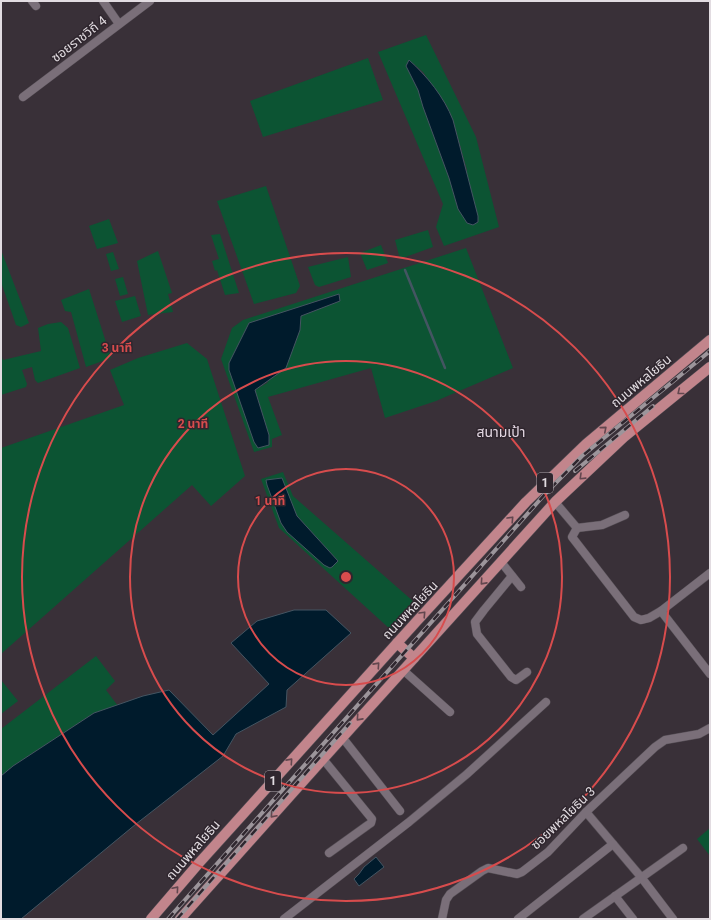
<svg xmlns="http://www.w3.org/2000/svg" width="711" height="920" viewBox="0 0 711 920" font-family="Roboto,'Noto Sans Thai',sans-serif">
<rect width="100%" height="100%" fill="#393038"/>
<g fill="#0c5433" fill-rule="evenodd">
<path d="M 426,35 L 476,137 L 499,227 L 444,246 L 436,227 L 443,204 L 378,52 ZM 409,60 L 423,72 L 447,106 L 453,120 L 467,170 L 458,209 L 449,178 L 423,107 L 418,90 L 406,66 Z"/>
<polygon points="368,58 383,100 263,137 250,101"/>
<polygon points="266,186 300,286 296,293 254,304 217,201"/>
<polygon points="109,219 118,243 97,249 89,226"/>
<polygon points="428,230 433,247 400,259 395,240"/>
<polygon points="220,234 239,293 225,295 217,270 215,271 212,261 219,259 211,235"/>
<polygon points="381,245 388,263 367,270 360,253"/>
<path d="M 466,248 L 513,368 L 436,401 L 385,418 L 371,368 L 268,397 L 282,435 L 272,439 L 272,447 L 254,452 L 221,359 L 232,328 L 243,320 ZM 339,294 L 340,301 L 301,316 L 300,330 L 294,347 L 267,383 L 255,390 L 269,435 L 229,370 L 249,323 Z"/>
<polygon points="1,250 29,323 21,327 16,325 1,282"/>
<polygon points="158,251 172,293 168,294 173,312 148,315 137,261"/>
<polygon points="113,252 119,269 111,271 106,254"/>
<polygon points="348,257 351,277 319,287 315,285 308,267"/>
<polygon points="123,277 128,294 120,296 115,279"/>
<polygon points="89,289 111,358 86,367 71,312 65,311 61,300"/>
<polygon points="135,296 141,316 122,322 115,301"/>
<polygon points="61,322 68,328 80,368 38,383 35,380 32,367 22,370 27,384 26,387 1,395 1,355 3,360 41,351 38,328 48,324"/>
<polygon points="187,343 207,359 245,476 211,506 192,485 1,654 1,448 124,405 110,370 138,358"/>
<path d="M 283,472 L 293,496 L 414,602 L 391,630 L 279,528 L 261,479 ZM 266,480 L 297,516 L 338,561 L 287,532 L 281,523 L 267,485 Z"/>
<polygon points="96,656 115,681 106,690 118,706 94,713 13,766 1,776 1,729"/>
<polygon points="1,680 18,701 1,714"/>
<polygon points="710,828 710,856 697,839"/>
</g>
<g fill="#001b2c" stroke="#445562">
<path d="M 409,60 C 427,76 444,97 453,120 L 478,216 L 478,222 L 473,225 L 467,223 L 458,209 L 449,178 L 423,107 L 418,90 L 406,66 Z"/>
<polygon points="339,294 340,301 301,316 300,330 286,368 255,390 269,435 269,445 258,448 254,442 229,370 229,363 249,323"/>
<polygon points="282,478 297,516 338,561 332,567 330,568 324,565 287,532 281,523 267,485 266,480"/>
<polygon points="294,610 326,610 351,633 287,690 286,707 236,734 223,756 136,824 21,919 1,919 1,776 13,766 94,713 143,696 169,690 213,735 269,684 231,643 257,621"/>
<polygon points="376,857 384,867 359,886 354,879 359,874 364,867"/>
</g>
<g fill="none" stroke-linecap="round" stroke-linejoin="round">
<polyline stroke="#445562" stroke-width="2.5" points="405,270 445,368"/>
<g stroke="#564f56" stroke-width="9">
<g id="street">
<polyline points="32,1 36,6"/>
<polyline points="103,1 119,24"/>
<polyline points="23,97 150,1"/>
<polyline points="555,502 577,528 602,525 625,515"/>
<polyline points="577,528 572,537 634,617 641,620 649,618 661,611 710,573"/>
<polyline points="501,562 521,587"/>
<polyline points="512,576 484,610 475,622 477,634 511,677 516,680 527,672"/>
<polyline points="661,611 710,674"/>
<polyline points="403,670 450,712"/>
<polyline points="342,737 400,811"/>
<polyline points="323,759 372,819 371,823 368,825 329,853"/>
<polyline points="586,812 641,877 673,919"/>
<polyline points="615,896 633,919"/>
<polyline points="284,919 409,822 467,774 546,702"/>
<polyline points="442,919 446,900 450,894 482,871 488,868 517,874 522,872 548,852 586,812 655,747 665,740 699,734 710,728"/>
<polyline points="518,919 613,844"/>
<polyline points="583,919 683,848"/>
</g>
</g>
<g stroke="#564f56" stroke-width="11">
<g id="primary">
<polyline points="397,643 414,658"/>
<polyline points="151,919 199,863 416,622 526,502 586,444 710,340"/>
<polyline points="180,919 323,759 555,502 624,437 710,367"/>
</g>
</g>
<use href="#street" stroke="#7a6f79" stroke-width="8"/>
<use href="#primary" stroke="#c2858c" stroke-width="10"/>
<g stroke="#9c959b" stroke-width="4">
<g id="rail">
<polyline points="575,471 653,406"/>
<polyline points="168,919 545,494 582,456 710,351"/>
<polyline points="177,919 350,723"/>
</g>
</g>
<use href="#rail" stroke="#2f262e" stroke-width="2.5" stroke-dasharray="8" stroke-linecap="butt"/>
</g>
<defs><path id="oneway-chevron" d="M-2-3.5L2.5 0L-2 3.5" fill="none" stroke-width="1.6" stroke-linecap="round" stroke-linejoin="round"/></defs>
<g stroke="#62474f">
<use href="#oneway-chevron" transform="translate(680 392) rotate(141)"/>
<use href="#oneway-chevron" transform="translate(604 429) rotate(-41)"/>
<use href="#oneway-chevron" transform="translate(582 477) rotate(136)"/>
<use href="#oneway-chevron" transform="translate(511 519) rotate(-47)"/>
<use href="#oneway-chevron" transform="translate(483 582) rotate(132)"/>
<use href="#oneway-chevron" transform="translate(423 614) rotate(-47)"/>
<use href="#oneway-chevron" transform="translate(377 665) rotate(-48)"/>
<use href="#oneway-chevron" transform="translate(359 718) rotate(132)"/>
<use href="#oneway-chevron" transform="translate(290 761) rotate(-48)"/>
<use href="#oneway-chevron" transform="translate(273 815) rotate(131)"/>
<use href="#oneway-chevron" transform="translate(176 889) rotate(-49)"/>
</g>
<g fill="none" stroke="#d84c4d" stroke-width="2">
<circle cx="346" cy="577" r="108"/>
<circle cx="346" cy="577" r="216"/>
<circle cx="346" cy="577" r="324"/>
</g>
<g text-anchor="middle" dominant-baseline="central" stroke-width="3" stroke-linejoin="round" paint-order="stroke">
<g fill="#2f262e" stroke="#aca5ab" stroke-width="1">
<rect x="537" y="473" width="16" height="20" rx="3"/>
<rect x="265" y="771" width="16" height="20" rx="3"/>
</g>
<g font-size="12" font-weight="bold" fill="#e2dce1">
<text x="545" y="483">1</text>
<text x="273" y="781">1</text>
</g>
<g font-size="13" fill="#e2dce1" stroke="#2f262e">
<text transform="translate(79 39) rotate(-38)">ซอยราชวิถี 4</text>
<text transform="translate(641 381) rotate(-40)">ถนนพหลโยธิน</text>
<text transform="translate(410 610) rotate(-47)">ถนนพหลโยธิน</text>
<text transform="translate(563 818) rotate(-44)">ซอยพหลโยธิน 3</text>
<text transform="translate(193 850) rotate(-49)">ถนนพหลโยธิน</text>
</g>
<g font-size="14" fill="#e3d7e2" stroke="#2f262e">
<text x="501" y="432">สนามเป้า</text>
</g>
</g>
<circle cx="346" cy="577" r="6" fill="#d84c4d" stroke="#2f262e" stroke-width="2"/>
<g font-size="12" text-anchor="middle" font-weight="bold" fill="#d84c4d" stroke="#2f262e" stroke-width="3" stroke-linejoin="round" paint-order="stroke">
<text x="117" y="352">3 นาที</text>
<text x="193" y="428">2 นาที</text>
<text x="270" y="505">1 นาที</text>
</g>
<rect width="711" height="920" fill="none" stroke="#e2dce1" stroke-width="4"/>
</svg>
